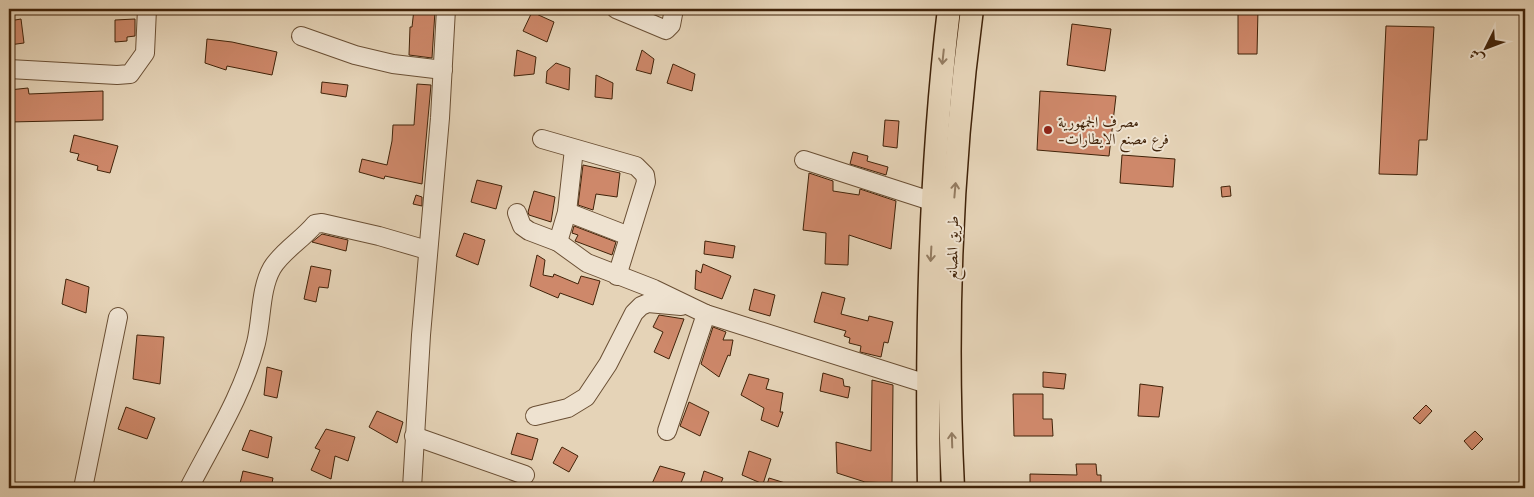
<svg xmlns="http://www.w3.org/2000/svg" width="1534" height="497" viewBox="0 0 1534 497" font-family="'Libre Caslon Text',Amiri,serif">
<rect width="100%" height="100%" fill="#e5d3b7"/>
<filter id="stains"><feTurbulence type="fractalNoise" baseFrequency=".004" numOctaves="4"/><feColorMatrix values="0 0 0 0 .2 0 0 0 0 .09 0 0 0 0 .02 0 0 0 .5 -.17"/></filter>
<radialGradient id="worn" r=".72"><stop offset=".6" stop-color="#630" stop-opacity="0"/><stop offset="1" stop-color="#630" stop-opacity=".3"/></radialGradient>
<g fill="#ce886a" stroke="#412309">
<polygon points="414,9 435,11 432,58 409,55 410,27 412,27"/>
<polygon points="1238,9 1258,9 1257,54 1238,54"/>
<polygon points="532,12 554,22 547,42 523,31"/>
<polygon points="21,19 24,43 9,45 9,21"/>
<polygon points="135,19 135,36 127,37 127,41 115,42 115,20"/>
<polygon points="1072,24 1111,29 1105,71 1067,65"/>
<polygon points="1386,26 1434,27 1427,140 1419,140 1417,175 1379,174"/>
<polygon points="207,39 232,42 277,52 272,75 227,66 226,70 205,63"/>
<polygon points="517,50 536,57 534,74 514,76"/>
<polygon points="642,50 654,59 651,74 636,70"/>
<polygon points="556,63 570,68 569,90 546,83 547,71"/>
<polygon points="673,64 695,74 692,91 667,83"/>
<polygon points="596,75 613,83 612,99 595,97"/>
<polygon points="322,82 348,85 346,97 321,93"/>
<polygon points="417,84 431,85 422,184 385,176 384,179 359,172 362,159 387,165 392,141 393,125 414,125"/>
<polygon points="28,88 29,94 103,91 103,120 9,122 9,90"/>
<polygon points="1040,91 1116,96 1109,156 1037,150"/>
<polygon points="885,120 899,121 897,148 883,146"/>
<polygon points="74,135 118,146 110,173 97,170 98,166 77,160 79,154 70,152"/>
<polygon points="853,152 868,156 867,161 888,167 886,175 850,164"/>
<polygon points="1122,155 1175,159 1173,187 1120,183"/>
<polygon points="583,165 620,173 617,197 596,194 593,210 578,205"/>
<polygon points="809,173 833,181 833,191 859,195 860,189 896,201 891,249 849,235 848,265 825,264 826,233 803,230"/>
<polygon points="477,180 502,186 496,209 471,202"/>
<polygon points="1230,186 1231,196 1222,197 1221,187"/>
<polygon points="534,191 555,197 551,222 529,215 528,212"/>
<polygon points="416,195 422,197 422,206 413,204"/>
<polygon points="574,226 616,242 612,255 575,241 578,235 572,233"/>
<polygon points="464,233 485,240 478,265 456,256"/>
<polygon points="322,234 348,240 346,251 312,242"/>
<polygon points="705,241 735,246 733,258 704,254"/>
<polygon points="537,255 545,260 543,275 553,277 554,274 578,284 581,276 600,281 593,305 560,293 558,298 530,286"/>
<polygon points="703,264 731,276 722,299 695,289 696,270 701,273"/>
<polygon points="311,266 331,270 328,288 319,287 316,302 304,299"/>
<polygon points="66,279 89,287 86,313 62,304"/>
<polygon points="754,289 775,295 770,316 749,310"/>
<polygon points="822,292 845,298 841,314 868,321 869,316 893,322 888,343 884,342 881,357 860,352 861,346 849,343 850,338 844,336 846,331 814,322"/>
<polygon points="659,315 684,319 669,359 654,352 663,332 653,327"/>
<polygon points="713,327 726,332 723,340 733,340 730,356 728,355 719,377 701,364"/>
<polygon points="137,335 164,337 160,384 133,379"/>
<polygon points="267,367 282,371 277,398 264,395"/>
<polygon points="1043,372 1066,374 1064,389 1043,387"/>
<polygon points="823,373 843,379 844,386 850,387 848,398 820,391"/>
<polygon points="749,374 769,379 766,389 783,393 780,412 783,412 778,427 761,420 764,408 741,395"/>
<polygon points="872,380 893,385 892,483 865,482 837,473 836,442 871,451"/>
<polygon points="1140,384 1163,387 1159,417 1138,416"/>
<polygon points="1013,394 1043,394 1043,419 1052,419 1053,436 1014,436"/>
<polygon points="689,402 709,412 700,436 680,426"/>
<polygon points="1426,405 1432,411 1420,424 1413,418"/>
<polygon points="126,407 155,418 147,439 118,429"/>
<polygon points="377,411 403,422 397,443 369,427"/>
<polygon points="326,429 355,437 348,461 335,456 331,479 311,470 320,450 315,448"/>
<polygon points="250,430 272,437 268,458 242,450"/>
<polygon points="1475,431 1483,439 1472,450 1464,441"/>
<polygon points="517,433 538,439 532,460 511,454"/>
<polygon points="562,447 578,456 569,472 553,463"/>
<polygon points="749,451 771,459 763,484 742,475"/>
<polygon points="1076,464 1096,464 1097,475 1101,475 1101,483 1064,484 1064,488 1030,488 1030,474 1077,475"/>
<polygon points="660,466 685,473 679,488 650,488"/>
<polygon points="243,471 273,478 271,488 239,488"/>
<polygon points="704,471 723,478 719,488 699,488"/>
<polygon points="769,478 795,486 794,488 766,488"/>
</g>
<g fill="none" stroke-linecap="round" stroke-linejoin="round">
<g stroke="#6a4f34" stroke-width="20">
<g id="minor">
<polyline points="616,9 666,30 671,25 674,9"/>
<polyline points="301,36 355,55 393,64 443,70"/>
<polyline points="9,69 117,75 130,74 145,53 147,9"/>
<polyline points="542,139 636,166 645,175 646,182 617,276"/>
<polyline points="804,160 934,202"/>
<polyline points="567,212 629,236"/>
<polyline points="517,213 522,226 529,231 558,242 587,263 654,289 706,314 927,384"/>
<polyline points="558,242 567,212 574,149"/>
<polyline points="535,416 568,408 586,397 608,364 634,313 641,306 648,303 681,306"/>
<polyline points="667,431 706,314"/>
<polyline points="414,436 525,475"/>
<polyline points="83,488 118,317"/>
<path d="M 189,488 C 213,441 243,395 256,343 C 262,319 260,289 272,268 C 282,251 302,240 315,224 L 322,223 L 379,236 L 427,250"/>
<polyline points="412,488 421,335 440,118 446,9"/>
</g>
</g>
<g stroke="#412309" stroke-width="25">
<g id="major">
<path d="M 929,488 C 926,328 930,168 949,9"/>
<path d="M 953,488 C 945,329 951,167 972,9"/>
</g>
</g>
<use href="#minor" stroke="#eee2d0" stroke-width="18"/>
<use href="#major" stroke="#e5d3b7" stroke-width="22"/>
</g>
<defs><path id="oneway-shaft" d="M-6 0H5M1.5-3L5.5 0L1.5 3" fill="none" stroke-width="1.6" stroke-linecap="round" stroke-linejoin="round" transform="scale(1.25)"/></defs>
<g stroke="#937b60">
<use href="#oneway-shaft" transform="translate(943 57) rotate(96)"/>
<use href="#oneway-shaft" transform="translate(955 190) rotate(-85)"/>
<use href="#oneway-shaft" transform="translate(931 254) rotate(93)"/>
<use href="#oneway-shaft" transform="translate(952 440) rotate(-92)"/>
</g>
<circle fill="#8f2418" stroke="#eee2d0" stroke-width="2" cx="1048" cy="130" r="5"/>
<g text-anchor="middle" dominant-baseline="central" stroke-width="4" stroke-linejoin="round" paint-order="stroke">
<g font-size="15" fill="#412309" stroke="#eee2d0" text-anchor="start">
<text x="1058" y="121">مصرف الجمهورية<tspan x="1058" dy="17">-فرع مصنع الايطارات</tspan></text>
</g>
<g font-size="15" fill="#412309" stroke="#eee2d0">
<text transform="translate(952 248) rotate(-89)">طريق المصانع</text>
</g>
</g>
<rect width="1534" height="497" fill="none" stroke="#e5d3b7" stroke-width="30"/>
<rect x="10" y="10" width="1514" height="477" fill="none" stroke="#412309" stroke-width="2.5"/>
<rect x="15" y="15" width="1504" height="467" fill="none" stroke="#412309"/>
<g transform="translate(1486 48) rotate(228)" stroke="#eee2d0" stroke-width="4" paint-order="stroke">
<path d="M0-4L9 19L0 12L-9 19Z" fill="#412309"/>
<text y="-8" font-size="14" font-weight="bold" text-anchor="middle" fill="#412309">ش</text>
</g>
<rect width="100%" height="100%" filter="url(#stains)"/>
<rect width="100%" height="100%" fill="url(#worn)"/>
</svg>
